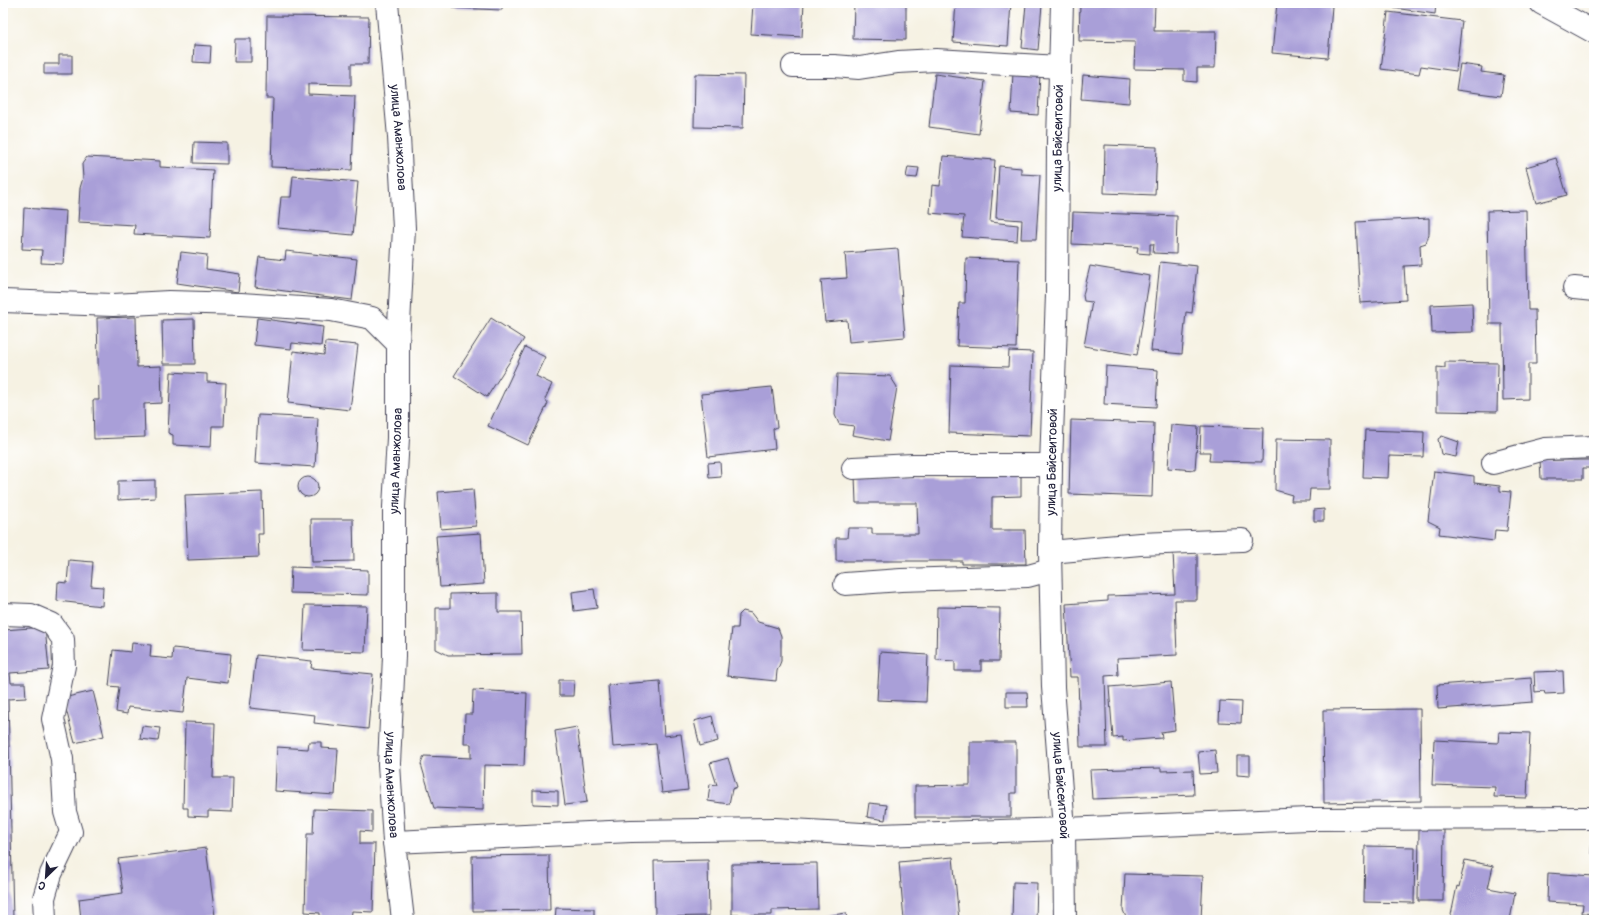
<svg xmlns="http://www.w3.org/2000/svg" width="1597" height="923" viewBox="0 0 1597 923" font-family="Pangolin,sans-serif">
<rect width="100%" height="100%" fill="#fff"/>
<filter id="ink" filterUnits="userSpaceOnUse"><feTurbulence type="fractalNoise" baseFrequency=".025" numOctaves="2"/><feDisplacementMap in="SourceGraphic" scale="8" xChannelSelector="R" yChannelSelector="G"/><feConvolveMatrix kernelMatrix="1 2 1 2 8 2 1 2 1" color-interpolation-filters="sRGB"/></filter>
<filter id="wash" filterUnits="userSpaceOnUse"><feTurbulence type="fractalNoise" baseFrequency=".012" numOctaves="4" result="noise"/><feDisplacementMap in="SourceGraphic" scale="16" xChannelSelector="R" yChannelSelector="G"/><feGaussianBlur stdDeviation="0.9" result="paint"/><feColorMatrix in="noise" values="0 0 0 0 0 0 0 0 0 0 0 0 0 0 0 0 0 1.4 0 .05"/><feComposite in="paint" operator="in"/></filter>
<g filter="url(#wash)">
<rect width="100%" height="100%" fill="#f6f2e3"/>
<g id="blocks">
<g fill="#a99fd8">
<polygon points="453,3 502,3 502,10 453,8"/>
<polygon points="753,3 804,3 802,37 751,34"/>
<polygon points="854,3 906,3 906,40 853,39"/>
<polygon points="956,3 1011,3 1008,46 953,42"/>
<polygon points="1080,3 1155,3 1154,31 1216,31 1215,68 1197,68 1197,82 1184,81 1184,70 1134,69 1135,42 1079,41"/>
<polygon points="1277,3 1316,3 1332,6 1328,58 1272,53"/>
<polygon points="1394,3 1436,3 1435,14 1394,8"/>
<polygon points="1026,4 1042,5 1038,50 1022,48"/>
<polygon points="1388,12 1462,21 1456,71 1421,66 1419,74 1381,69"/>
<polygon points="267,16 369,17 368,64 351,64 351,85 308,84 308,94 355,96 352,170 271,167 273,98 266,98"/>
<polygon points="235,39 251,39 251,62 234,62"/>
<polygon points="194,45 211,46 210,63 193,62"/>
<polygon points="59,55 72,55 72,74 44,74 44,64 59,64"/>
<polygon points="1460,64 1482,67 1481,72 1504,75 1501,96 1456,90"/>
<polygon points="1013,72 1040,74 1038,115 1011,113"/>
<polygon points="695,74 744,75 743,128 694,127"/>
<polygon points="935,74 985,81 979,134 929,127"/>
<polygon points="1083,75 1130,79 1129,103 1081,99"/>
<polygon points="194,142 227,143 227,164 193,163"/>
<polygon points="1105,145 1157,147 1155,195 1104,193"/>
<polygon points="943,156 995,160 990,222 1018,225 1017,241 962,237 964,216 930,213 932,185 940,186"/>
<polygon points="87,157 160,161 160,167 213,170 210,238 134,234 135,225 78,222 80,188 83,178 82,164"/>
<polygon points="1556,158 1567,195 1536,203 1526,167"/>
<polygon points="999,166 1021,168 1021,174 1040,175 1036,239 1021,239 1022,220 996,218"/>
<polygon points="908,167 919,168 917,178 906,177"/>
<polygon points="293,176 358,182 353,235 278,228 281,197 291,197"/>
<polygon points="24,208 66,211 63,264 41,263 42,250 22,249"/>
<polygon points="1526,210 1528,310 1535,310 1536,364 1528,364 1528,399 1503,400 1502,324 1489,324 1487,211"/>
<polygon points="1073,212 1177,216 1176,254 1153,253 1154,244 1150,244 1150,254 1137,253 1138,247 1072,244"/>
<polygon points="1429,218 1429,234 1426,243 1420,245 1421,265 1404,266 1406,300 1360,303 1356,222"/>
<polygon points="898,249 905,337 849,342 847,320 825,322 821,280 847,278 845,253"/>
<polygon points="286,251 357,259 352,300 255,287 259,257 285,260"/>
<polygon points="181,252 207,255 206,269 240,274 238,292 177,283"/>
<polygon points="966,258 1019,260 1016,348 957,346 959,303 965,303"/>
<polygon points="1160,262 1197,266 1192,313 1186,312 1182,354 1151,351"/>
<polygon points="1090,266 1150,276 1137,355 1084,346 1092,302 1084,301 1083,295"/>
<polygon points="1472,303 1473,332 1432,333 1431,305"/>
<polygon points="136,317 137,367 161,366 162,403 144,404 145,437 94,439 93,400 99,400 97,318"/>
<polygon points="257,318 323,327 321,346 292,343 291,349 254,345"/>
<polygon points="491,318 524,339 487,397 454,376"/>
<polygon points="194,319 195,364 163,364 162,320"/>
<polygon points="325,342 358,345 350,410 288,403 293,351 324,355"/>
<polygon points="525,347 545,357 536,376 552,384 545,399 548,403 528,445 488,426"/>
<polygon points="1009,351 1033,352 1030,436 949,433 951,365 1008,367"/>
<polygon points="1445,362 1498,363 1497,412 1437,411 1437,367 1445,368"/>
<polygon points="1106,366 1158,370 1156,407 1104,404"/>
<polygon points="171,372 207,374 207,382 226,383 224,426 212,426 211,447 173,445 173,435 168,433"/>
<polygon points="837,374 890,376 897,387 888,441 852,435 854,426 839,424 835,415"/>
<polygon points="772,387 777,427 773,429 775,449 708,457 701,394"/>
<polygon points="258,415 318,418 315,467 255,463"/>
<polygon points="1071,420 1154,423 1152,497 1069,494"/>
<polygon points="1171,425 1198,427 1195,470 1168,468"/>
<polygon points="1201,426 1263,428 1262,462 1209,461 1210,452 1200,452"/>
<polygon points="1365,430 1424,432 1423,457 1389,456 1388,478 1363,477"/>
<polygon points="1442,436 1459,442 1456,457 1441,454 1438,439"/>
<polygon points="1276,439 1330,440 1330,489 1310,489 1309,501 1291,501 1292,495 1275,490"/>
<polygon points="1540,460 1592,460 1592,468 1583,468 1583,479 1541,479"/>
<polygon points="720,462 721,477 709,478 708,463"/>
<polygon points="1434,471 1474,476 1474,483 1500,486 1500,491 1511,492 1507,531 1495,530 1494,541 1439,534 1440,527 1428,521"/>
<polygon points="855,476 1021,476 1021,496 992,497 992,530 1025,530 1026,564 962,564 962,561 836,561 836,538 847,538 848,528 872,528 872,534 918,534 917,503 856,503"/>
<circle cx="308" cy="487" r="10"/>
<polygon points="155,480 155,498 118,500 118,481"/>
<polygon points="473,489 476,526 441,529 438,492"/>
<polygon points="262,492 263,534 258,534 259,557 188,560 185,495"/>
<polygon points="1324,509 1324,521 1314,521 1314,510"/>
<polygon points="311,519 353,519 354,561 312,562"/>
<polygon points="481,533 484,584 440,587 436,536"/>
<polygon points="1173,552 1197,552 1197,600 1175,600 1177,655 1117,658 1118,675 1105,676 1107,747 1080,747 1078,677 1070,677 1066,604 1108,601 1108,596 1175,594"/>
<polygon points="69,560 93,562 91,586 103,587 102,606 57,601 58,582 67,583"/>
<polygon points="291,567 368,570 368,595 290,593"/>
<polygon points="594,589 597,608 574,611 572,592"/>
<polygon points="498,593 498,612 521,612 522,654 448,655 436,649 436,608 450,608 450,594"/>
<polygon points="305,605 367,606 365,652 303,650"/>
<polygon points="937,607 1000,608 999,661 981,661 981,671 955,671 955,661 936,660"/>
<polygon points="743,611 751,613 758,622 778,628 781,636 781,661 777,671 776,681 727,676 732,628 738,628 739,615"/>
<polygon points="45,627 49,670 10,673 11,683 25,683 26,698 8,699 13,920 3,920 3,630"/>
<polygon points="132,643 151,645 150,657 172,659 173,648 231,654 228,683 187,678 183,713 128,707 127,714 116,712 119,687 109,686 113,650 131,652"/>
<polygon points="880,652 928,655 926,702 877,700"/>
<polygon points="256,655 312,661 311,668 373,674 368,729 314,723 315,715 250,708"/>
<polygon points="1563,671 1564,693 1545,694 1544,691 1535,692 1534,672"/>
<polygon points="1531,678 1533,702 1438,709 1437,685"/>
<polygon points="559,680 574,680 573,696 559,696"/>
<polygon points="660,681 664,736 681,734 688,790 662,793 656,744 613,747 608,685"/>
<polygon points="1171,682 1175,730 1161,732 1162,738 1123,741 1123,737 1113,738 1109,687"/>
<polygon points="473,690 527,693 524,766 484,765 483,810 434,808 421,764 424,756 471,758 471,744 464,744 465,714 472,714"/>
<polygon points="93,691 104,736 75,743 63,698"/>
<polygon points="1006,692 1027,692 1028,707 1006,707"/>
<polygon points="1220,701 1242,702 1241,723 1219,722"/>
<polygon points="1420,709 1421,801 1324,803 1323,710"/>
<polygon points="712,716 718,741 700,746 694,721"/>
<polygon points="185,722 215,723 213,778 233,778 232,812 208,811 208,817 188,816 188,808 183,808"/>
<polygon points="142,726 160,728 158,741 140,739"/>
<polygon points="577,727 587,802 565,805 555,731"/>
<polygon points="1499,732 1530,733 1527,798 1494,797 1495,787 1432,785 1434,740 1498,743"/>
<polygon points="309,742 321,742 321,748 338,749 335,795 275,791 277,747 308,749"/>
<polygon points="970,742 1016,742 1016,793 1011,793 1011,817 915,817 915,786 970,785"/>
<polygon points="1215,750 1217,773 1200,774 1198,752"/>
<polygon points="1237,756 1250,756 1250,776 1237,775"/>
<polygon points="728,758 737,787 732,789 729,804 708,801 710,784 717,785 710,763"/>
<polygon points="1161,768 1161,771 1193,770 1194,795 1092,799 1090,770"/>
<polygon points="533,790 558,791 558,805 533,804"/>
<polygon points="869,803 887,805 885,820 867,817"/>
<polygon points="314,809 372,811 372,832 360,831 360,844 375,844 373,912 352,911 351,920 320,920 320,913 305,912 307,834 313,834"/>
<polygon points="1419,829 1444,830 1443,901 1418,901"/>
<polygon points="1592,835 1594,835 1594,853 1591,853"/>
<polygon points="1365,846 1415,847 1414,903 1364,902"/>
<polygon points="206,848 215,916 182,920 81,920 79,899 123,893 118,859"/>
<polygon points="549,855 550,910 473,911 472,856"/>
<polygon points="953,857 959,920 904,920 899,862"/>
<polygon points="708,860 709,916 655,917 654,861"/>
<polygon points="1465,860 1493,866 1488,888 1515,893 1510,920 1450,920 1457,886 1459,887"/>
<polygon points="817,863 818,909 772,910 772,915 732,915 732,864"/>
<polygon points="1548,873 1594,876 1594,914 1582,913 1583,904 1547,902"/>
<polygon points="1125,874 1203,876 1201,920 1127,920 1123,910"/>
<polygon points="1013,882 1037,883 1036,920 1012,920"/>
<polygon points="556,908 594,909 594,920 555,920"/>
<polygon points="846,913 847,920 827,920 826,916"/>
</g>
</g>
</g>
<g filter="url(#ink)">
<use href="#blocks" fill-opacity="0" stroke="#424154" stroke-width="1"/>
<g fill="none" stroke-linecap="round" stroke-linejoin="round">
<g stroke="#424154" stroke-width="24">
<g id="minor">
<path id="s1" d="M 387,3 L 399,137 L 404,228 L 398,344 L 398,438 L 394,507 L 394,656 L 389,764 L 394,842 L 403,920"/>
<path id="s2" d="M 1062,3 L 1058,140 L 1057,294 L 1051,465 L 1050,552 L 1053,687 L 1064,829 L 1065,920"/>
<polyline points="1541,3 1594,32"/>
<polyline points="793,66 834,66 859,68 898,62 936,60 1060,67"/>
<polyline points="1574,288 1594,290"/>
<polyline points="3,301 113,305 169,302 241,304 331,310 372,318 398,344"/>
<polyline points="1493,463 1545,449 1594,447"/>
<polyline points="853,468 913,465 1051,465"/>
<polyline points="1050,552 1140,544 1242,540"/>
<polyline points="845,584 901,580 1028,576 1050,570"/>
<polyline points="3,614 31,615 52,624 63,639 64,666 53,719 62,759 65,812 71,832 51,874 44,898 45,920"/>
<polyline points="394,842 631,831 775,829 879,835 1064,829 1309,819 1594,818"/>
</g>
</g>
<use href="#minor" stroke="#fff" stroke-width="22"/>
</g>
</g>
<g text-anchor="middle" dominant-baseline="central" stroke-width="3" stroke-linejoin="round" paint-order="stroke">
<g font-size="13" fill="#22223b" stroke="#fff">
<text stroke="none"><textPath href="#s1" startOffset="135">улица Аманжолова</textPath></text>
<text transform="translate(1058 138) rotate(-89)">улица Байсеитовой</text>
<text transform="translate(396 461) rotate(-88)">улица Аманжолова</text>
<text transform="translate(1052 462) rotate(-89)">улица Байсеитовой</text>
<text stroke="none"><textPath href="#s1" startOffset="783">улица Аманжолова</textPath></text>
<text stroke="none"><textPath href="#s2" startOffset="783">улица Байсеитовой</textPath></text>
</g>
</g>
<rect width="1597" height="923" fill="none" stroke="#fff" stroke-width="16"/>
<g transform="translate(46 877) rotate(205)" stroke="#ffffff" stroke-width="3" paint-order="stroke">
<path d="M0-3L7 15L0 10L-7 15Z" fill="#22223b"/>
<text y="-6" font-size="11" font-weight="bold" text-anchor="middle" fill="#22223b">С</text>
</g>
</svg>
